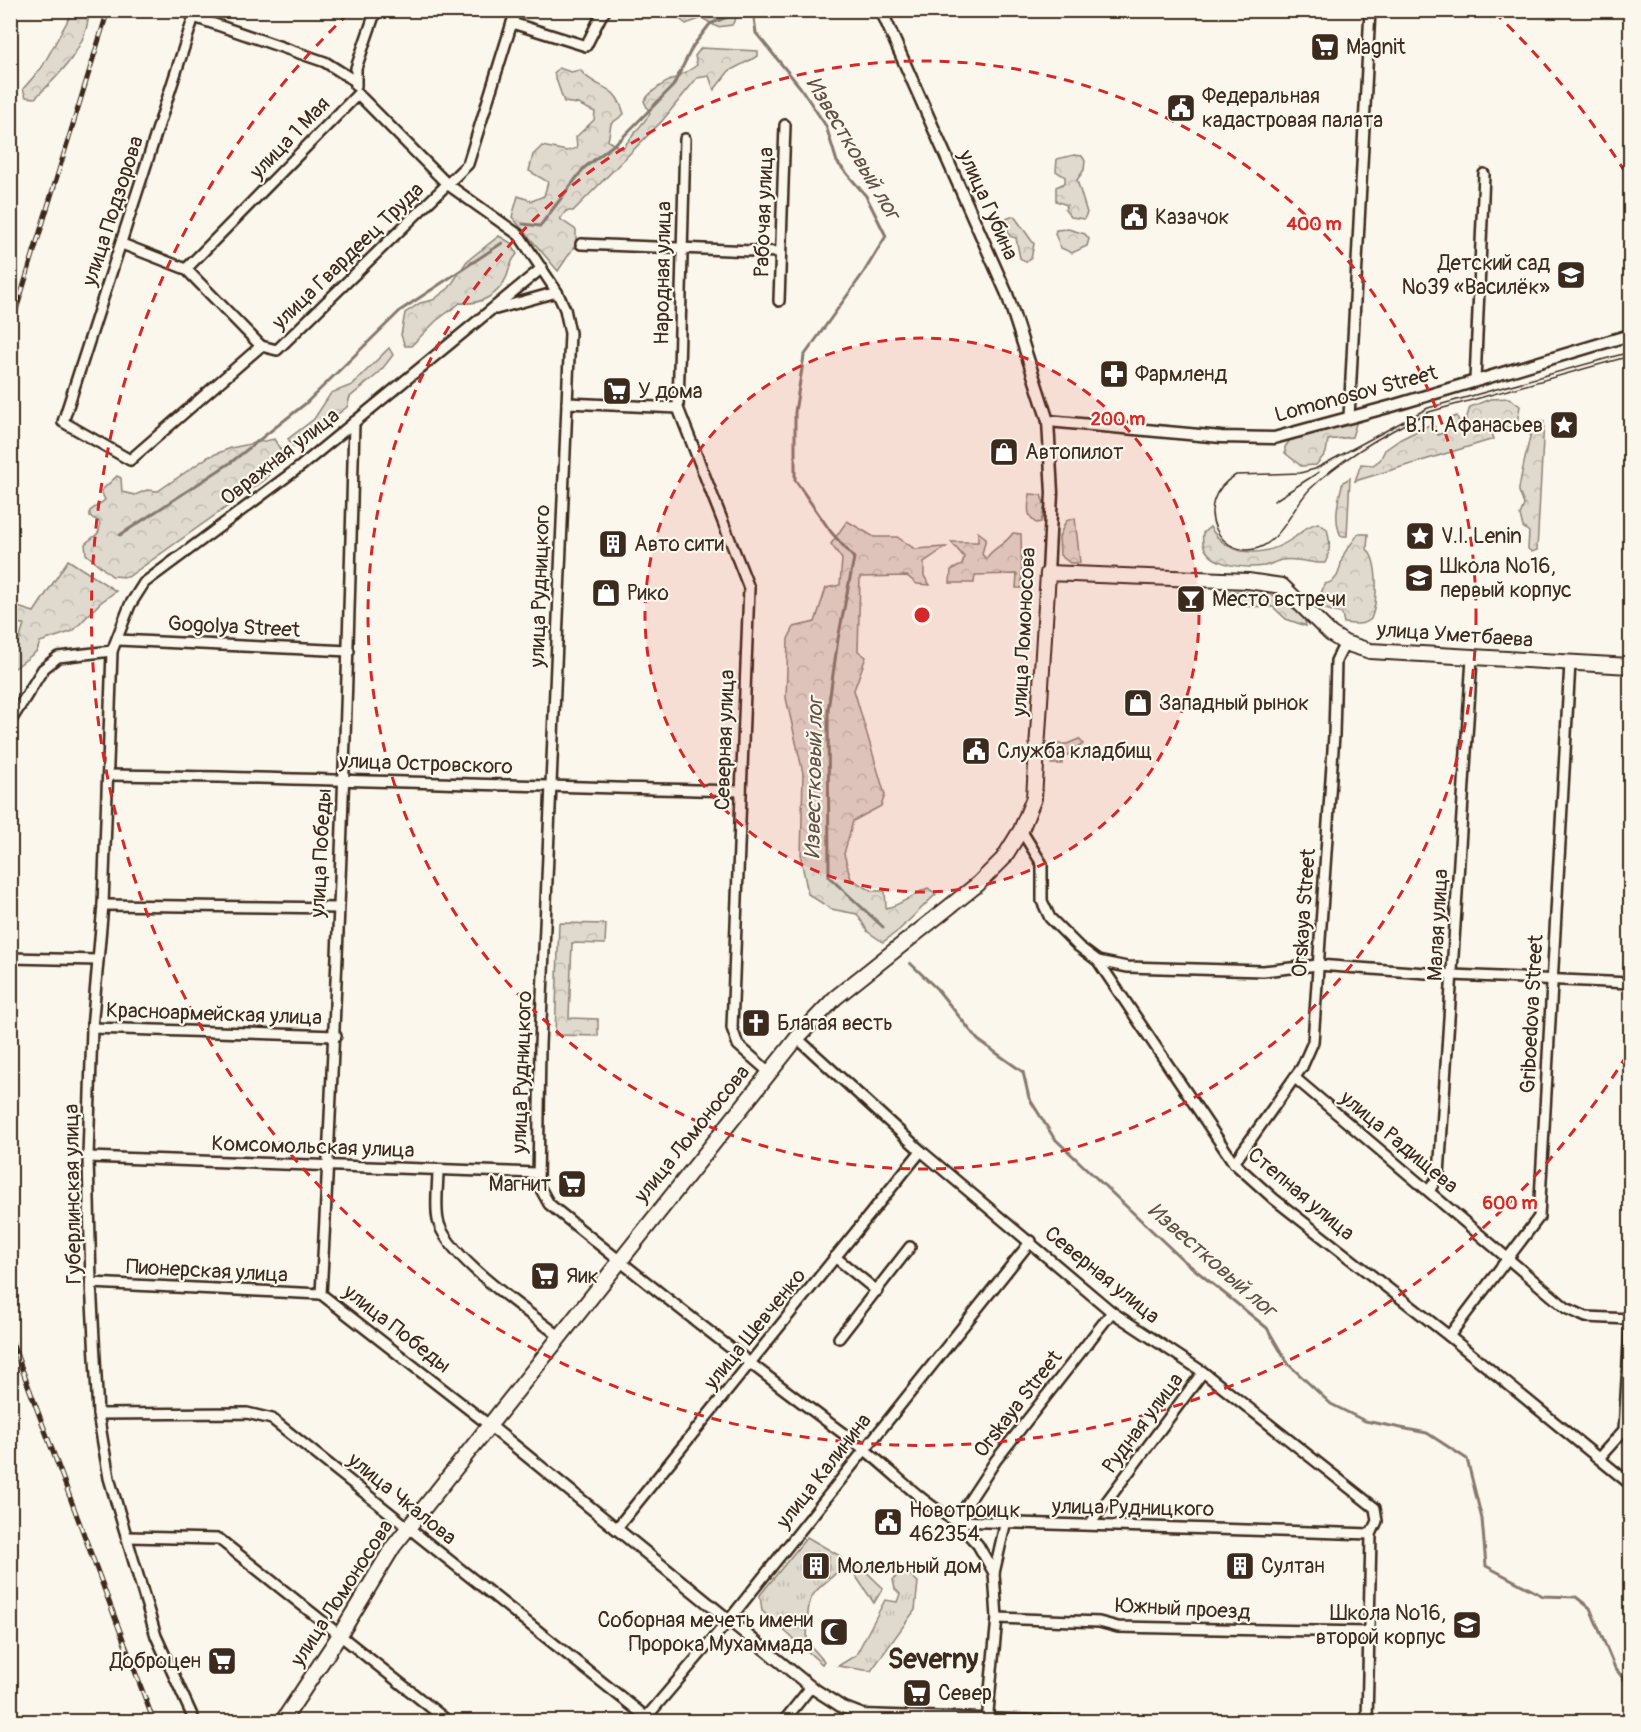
<svg xmlns="http://www.w3.org/2000/svg" width="1641" height="1732" viewBox="0 0 1641 1732" font-family="Pangolin,sans-serif">
<defs>
<pattern id="grass-tufts" width="24" height="20" patternUnits="userSpaceOnUse" patternTransform="scale(1.5)"><rect width="24" height="20" fill="#dfd9ce"/><path d="M3 7l-1-3M5 7V3M7 7l1-3M15 17l-1-3M17 17v-4M19 17l1-3" fill="none" stroke="#c0bab0"/></pattern>
<pattern id="forest-crowns" width="20" height="18" patternUnits="userSpaceOnUse" patternTransform="scale(1.5)"><rect width="20" height="18" fill="#dfd9ce"/><path d="M2 6a3 3 0 1 1 6 0M12 15a3 3 0 1 1 6 0" fill="none" stroke="#c0bab0"/></pattern>
</defs>
<rect width="100%" height="100%" fill="#fbf7ec"/>
<filter id="ink" filterUnits="userSpaceOnUse"><feTurbulence type="fractalNoise" baseFrequency=".0167" numOctaves="2"/><feDisplacementMap in="SourceGraphic" scale="12" xChannelSelector="R" yChannelSelector="G"/><feConvolveMatrix kernelMatrix="1 2 1 2 8 2 1 2 1" color-interpolation-filters="sRGB"/></filter>
<g filter="url(#ink)">
<g fill="url(#grass-tufts)" stroke="#8d8276" stroke-width="1.5" fill-rule="evenodd">
<path d="M 807,1537 L 840,1556 L 843,1564 C 834,1579 822,1582 813,1595 C 806,1606 808,1626 807,1638 L 809,1644 L 824,1661 L 822,1664 L 762,1611 L 760,1595 ZM 805,1555 L 829,1556 L 828,1577 L 804,1575 Z"/>
<polygon points="859,1565 883,1588 874,1603 855,1575 855,1569"/>
<polygon points="903,1569 918,1582 915,1610 871,1671 838,1666 856,1655 885,1600 897,1602 900,1594 895,1589 893,1580"/>
</g>
<g fill="url(#forest-crowns)" stroke="#8d8276" stroke-width="1.5">
<path d="M 73,11 L 89,11 C 88,46 60,75 35,98 L 26,97 L 23,89 L 42,67 Z"/>
<polygon points="669,11 753,11 737,16 732,25 717,27 702,18 686,24"/>
<path d="M 701,48 L 758,51 L 758,56 L 729,71 L 714,90 L 709,76 L 697,78 L 662,121 L 573,211 L 566,211 L 560,219 L 576,230 L 576,244 L 558,271 L 512,217 L 518,196 L 532,201 L 544,196 L 548,182 L 529,171 L 533,155 L 542,146 L 567,151 L 577,148 L 576,137 L 594,120 L 595,112 L 578,104 L 564,102 L 554,73 L 559,68 L 571,72 L 580,70 C 598,92 615,81 624,114 L 611,124 L 608,141 L 622,149 L 650,114 L 644,101 C 657,82 679,79 697,65 L 695,56 Z"/>
<polygon points="1074,155 1082,156 1085,161 1084,170 1077,180 1087,213 1084,219 1071,217 1065,210 1067,205 1056,201 1056,187 1065,183 1065,177 1056,171 1057,159"/>
<polygon points="1014,216 1034,244 1031,259 1026,262 1020,258 1016,238 1009,236 1006,219"/>
<polygon points="1068,229 1085,234 1089,239 1087,246 1072,253 1061,248 1055,234 1056,230"/>
<path d="M 499,236 L 511,243 L 517,254 C 510,262 510,267 507,276 C 499,296 479,305 460,303 L 436,321 L 411,346 L 405,346 L 401,335 L 405,313 L 420,303 L 433,300 L 449,288 L 467,261 Z"/>
<polygon points="389,348 393,355 379,373 350,397 347,407 294,447 288,439 314,419 331,393 352,385"/>
<polygon points="1509,398 1520,406 1517,423 1508,428 1500,424 1490,427 1494,439 1355,481 1361,464 1373,465 1380,460 1385,450 1401,439 1433,423 1438,435 1447,431 1451,418 1457,416 1459,422 1466,420 1470,407 1490,399"/>
<polygon points="1353,420 1356,424 1352,437 1328,440 1326,453 1316,465 1301,466 1285,453 1285,447 1290,440"/>
<path d="M 1541,420 L 1544,421 L 1537,550 L 1532,552 L 1528,549 L 1529,532 L 1523,527 L 1520,515 L 1524,505 C 1523,501 1520,495 1519,491 C 1518,487 1532,428 1534,421 Z"/>
<path d="M 274,439 L 282,452 L 266,479 L 128,577 L 112,576 L 86,554 L 85,544 C 94,535 102,536 99,521 L 90,517 L 90,511 L 105,500 L 101,491 L 117,476 L 121,478 L 122,492 L 135,495 L 147,490 L 158,491 L 208,457 L 231,448 Z"/>
<path d="M 1350,478 L 1347,536 L 1341,536 C 1333,520 1338,499 1343,482 Z"/>
<path d="M 1030,494 L 1041,495 L 1045,506 L 1041,522 L 1036,523 C 1026,516 1028,506 1030,494 Z"/>
<polygon points="1075,518 1080,563 1070,563 1060,555 1059,537 1066,521"/>
<path d="M 847,521 L 874,537 L 897,537 L 915,549 L 946,547 L 924,562 L 924,576 L 930,585 L 917,584 L 907,576 L 860,577 L 858,651 L 866,657 L 854,690 L 885,795 L 881,806 L 853,821 L 844,854 L 851,879 L 872,891 L 885,891 L 886,908 C 902,905 913,894 928,888 L 936,894 L 898,931 L 883,942 L 868,932 L 857,914 L 831,909 L 808,894 L 801,859 L 803,773 L 786,698 L 788,639 L 794,627 L 815,622 L 826,588 L 840,585 L 842,559 L 831,544 Z"/>
<path d="M 1318,523 L 1327,529 C 1330,541 1331,551 1325,563 C 1311,564 1296,557 1282,560 C 1276,561 1270,565 1264,566 C 1241,569 1198,565 1203,533 L 1210,527 C 1230,560 1267,557 1295,537 C 1304,530 1307,526 1318,523 Z"/>
<path d="M 978,532 L 986,538 L 982,554 L 986,559 C 993,547 1003,547 1013,533 L 1021,534 L 1022,588 L 1016,588 L 1017,574 L 975,575 L 974,583 L 950,583 L 951,570 L 962,565 L 964,557 L 951,542 L 978,542 Z"/>
<path d="M 1358,534 L 1368,534 L 1367,549 C 1379,562 1378,602 1371,619 C 1363,626 1355,624 1344,623 L 1342,614 L 1323,608 L 1318,600 L 1325,584 C 1342,580 1338,567 1344,554 C 1348,547 1354,541 1358,534 Z"/>
<polygon points="68,560 116,591 100,603 73,631 40,642 37,651 11,671 11,649 20,638 24,624 11,623 11,605 34,612"/>
<polygon points="1230,591 1248,592 1255,596 1269,594 1288,600 1304,617 1306,626 1286,619 1273,607 1237,606 1234,601 1222,596"/>
<polygon points="1079,739 1083,744 1062,759 1062,764 1051,764 1051,749 1056,744 1067,744"/>
<polygon points="559,923 606,924 605,944 572,943 569,1018 598,1019 598,1036 555,1035"/>
</g>
<g fill="none" stroke-linecap="round" stroke-linejoin="round">
<g stroke="#85796d" stroke-width="3">
<polyline points="753,10 756,33 800,87 826,126 837,162 866,196 886,236 864,272 804,356 795,412 795,480 831,532 854,558 838,639 828,710 829,877 883,927"/>
<polyline points="523,224 540,226 584,168 621,139 673,86 693,46 710,24 744,10"/>
<polyline points="120,535 230,463 305,404 401,310 502,243"/>
<polyline points="910,963 937,989 978,1040 1023,1072 1029,1098 1054,1138 1183,1260 1267,1328 1288,1364 1331,1404 1365,1421 1427,1433 1467,1459 1482,1519 1486,1566 1543,1596 1576,1597 1590,1608 1615,1668 1630,1687"/>
</g>
<g stroke="#3b2a1e" stroke-width="14">
<g id="minor">
<polyline points="196,10 63,422 130,460 261,346 277,350 468,164 516,10"/>
<polyline points="194,17 325,62 355,81"/>
<polyline points="512,23 586,46 601,16 606,10"/>
<polyline points="356,86 356,68 376,10"/>
<path d="M 358,94 L 447,184 L 519,235 L 557,292 L 565,309 L 570,333 L 540,1045 L 538,1184 L 549,1204 C 650,1286 752,1366 856,1443 C 890,1468 918,1501 956,1521 L 1371,1534"/>
<polyline points="685,139 678,408 749,588 732,1028 738,1045 769,1072"/>
<polyline points="122,244 186,269 261,346"/>
<polyline points="581,244 780,252"/>
<polyline points="186,269 358,94"/>
<polyline points="779,301 785,125"/>
<polyline points="496,309 557,292"/>
<polyline points="1475,381 1484,174"/>
<polyline points="567,403 678,408"/>
<polyline points="1349,417 1370,10"/>
<path d="M 354,422 C 347,713 337,1004 321,1294 L 489,1425"/>
<polyline points="118,640 349,651"/>
<polyline points="10,722 43,669 58,657 112,651"/>
<path d="M 109,775 C 320,778 530,787 741,791"/>
<polyline points="1021,830 1042,864 1042,901 1050,918 1078,946 1098,961 1234,1163 1274,1199 1449,1336 1630,1484"/>
<polyline points="103,905 338,908"/>
<polyline points="10,958 98,960"/>
<polyline points="1098,961 1127,967 1263,971 1318,965 1453,975 1630,983"/>
<polyline points="92,1028 336,1036"/>
<polyline points="797,1038 921,1151 1112,1312 1203,1372 1375,1508 1377,1521 1371,1534 1367,1722"/>
<polyline points="1295,1078 1566,1308 1586,1317 1630,1319"/>
<polyline points="88,1157 537,1173"/>
<polyline points="1234,1163 1302,1067 1313,1042 1334,735 1336,661 1345,643"/>
<path d="M 438,1170 C 438,1185 435,1205 438,1220 C 445,1256 529,1312 559,1336"/>
<polyline points="1429,1191 1439,1175 1472,658"/>
<polyline points="835,1257 877,1291"/>
<polyline points="91,1283 321,1294"/>
<polyline points="1449,1336 1539,1217 1570,663"/>
<polyline points="839,1338 910,1247"/>
<polyline points="98,1414 247,1413 272,1419 646,1717"/>
<polyline points="1599,1458 1624,1430 1630,1328"/>
<polyline points="1090,1524 1203,1372"/>
<polyline points="616,1529 921,1151"/>
<polyline points="128,1537 219,1539 449,1722"/>
<polyline points="994,1573 978,1545 956,1521 996,1460 1112,1312"/>
<polyline points="997,1618 1099,1622 1118,1627 1367,1632"/>
<polyline points="644,1720 729,1620 1031,1241"/>
<polyline points="195,1722 156,1636 109,1478 98,1414 91,1283 88,1157 92,1028 103,905 112,651 130,605 144,583 301,466 542,268"/>
<polyline points="783,1722 811,1687"/>
<polyline points="987,1722 997,1618 994,1573 1005,1525"/>
</g>
</g>
<g stroke="#3b2a1e" stroke-width="15">
<g id="tertiary">
<polyline points="881,10 1007,294 1048,421 1052,493 1048,573"/>
<polyline points="1048,421 1221,437 1274,438 1392,406 1630,335"/>
<polyline points="489,1425 811,1687 842,1707 863,1715 1068,1722"/>
</g>
</g>
<g stroke="#3b2a1e" stroke-width="18">
<polyline id="primary" points="282,1722 341,1633 393,1547 797,1038 835,998 978,884 1003,859 1021,830 1034,798 1048,573 1248,581 1282,586 1331,634 1345,643 1370,651 1630,666"/>
</g>
<use href="#minor" stroke="#fbf7ec" stroke-width="9"/>
<use href="#tertiary" stroke="#fbf7ec" stroke-width="10"/>
<use href="#primary" stroke="#fbf7ec" stroke-width="14"/>
<g stroke="#3b2a1e" stroke-width="1.5">
<path d="M 1630,352 L 1428,408 L 1315,469 L 1300,473 L 1236,475 C 1187,503 1222,566 1263,546 C 1284,535 1294,505 1310,489 C 1344,456 1387,432 1429,412 L 1630,356"/>
<polyline points="1274,501 1319,472"/>
</g>
<g stroke="#3b2a1e" stroke-width="5">
<g id="rail">
<polyline points="10,330 108,10"/>
<polyline points="10,1337 154,1722"/>
</g>
</g>
<use href="#rail" stroke="#fbf7ec" stroke-width="3" stroke-dasharray="9" stroke-linecap="butt"/>
</g>
</g>
<circle cx="922" cy="615" r="277" fill="#d62828" fill-opacity=".12"/>
<g fill="none" stroke="#d62828" stroke-width="3" stroke-dasharray="10 8">
<circle cx="922" cy="615" r="277"/>
<circle cx="922" cy="615" r="554"/>
<path d="M1627 1055A831 831 0 1 1 350 12M1494 12A831 831 0 0 1 1627 175"/>
</g>
<defs>
<g id="supermarket-square" transform="scale(1.5)"><rect x="-9" y="-9" width="18" height="18" rx="4" fill="#3b2a1e" stroke="#fbf7ec"/><path d="M-6-5.5h2.5l.6 2H6L4.5 2H-2.5L-4.4-4H-6ZM-1.5 3.2a1.3 1.3 0 1 0 .1 0ZM3 3.2a1.3 1.3 0 1 0 .1 0Z" fill="#fff"/></g>
<g id="civic-square" transform="scale(1.5)"><rect x="-9" y="-9" width="18" height="18" rx="4" fill="#3b2a1e" stroke="#fbf7ec"/><path d="M-.6-6.5H3V-4.5H.6V-3L4-1V1h2V6H-6V1h2V-1L-.6-3ZM-1.2 2.5V6h2.4V2.5Z" fill="#fff"/></g>
<g id="school-square" transform="scale(1.5)"><rect x="-9" y="-9" width="18" height="18" rx="4" fill="#3b2a1e" stroke="#fbf7ec"/><path d="M0-5L7-2L0 1L-7-2ZM-4 1L0 2.5L4 1V4Q0 6-4 4Z" fill="#fff"/></g>
<g id="pharmacy-square" transform="scale(1.5)"><rect x="-9" y="-9" width="18" height="18" rx="4" fill="#3b2a1e" stroke="#fbf7ec"/><path d="M-2-6h4v4h4v4h-4v4h-4v-4h-4v-4h4Z" fill="#fff"/></g>
<g id="sight-square" transform="scale(1.5)"><rect x="-9" y="-9" width="18" height="18" rx="4" fill="#3b2a1e" stroke="#fbf7ec"/><path d="M0-6L1.8-2.2L6-1.7L2.9 1.2L3.7 5.4L0 3.3L-3.7 5.4L-2.9 1.2L-6-1.7L-1.8-2.2Z" fill="#fff"/></g>
<g id="shop-square" transform="scale(1.5)"><rect x="-9" y="-9" width="18" height="18" rx="4" fill="#3b2a1e" stroke="#fbf7ec"/><path d="M-5-2.5h2.3a2.7 3.5 0 0 1 5.4 0H5L5.5 6h-11ZM-1.5-2.5h3a1.5 2.3 0 0 0-3 0Z" fill="#fff"/></g>
<g id="building-square" transform="scale(1.5)"><rect x="-9" y="-9" width="18" height="18" rx="4" fill="#3b2a1e" stroke="#fbf7ec"/><path d="M-4-6H4V6H1V3H-1V6H-4ZM-2.5-4.3h1.7v1.8h-1.7ZM.8-4.3h1.7v1.8H.8ZM-2.5-1h1.7V.8h-1.7ZM.8-1h1.7V.8H.8Z" fill="#fff"/></g>
<g id="bar-square" transform="scale(1.5)"><rect x="-9" y="-9" width="18" height="18" rx="4" fill="#3b2a1e" stroke="#fbf7ec"/><path d="M-6-5H6L.8 .8V4.5H3.5V6h-7V4.5H-.8V.8Z" fill="#fff"/></g>
<g id="church-square" transform="scale(1.5)"><rect x="-9" y="-9" width="18" height="18" rx="4" fill="#3b2a1e" stroke="#fbf7ec"/><path d="M-1.2-6h2.4v3.5h3.3v2.4h-3.3V6h-2.4V-.1h-3.3v-2.4h3.3Z" fill="#fff"/></g>
<g id="mosque-square" transform="scale(1.5)"><rect x="-9" y="-9" width="18" height="18" rx="4" fill="#3b2a1e" stroke="#fbf7ec"/><path d="M3.5-4.9A6 6 0 1 0 3.5 4.9A5 5 0 1 1 3.5-4.9Z" fill="#fff"/></g>
</defs>
<g fill-rule="evenodd">
<use href="#supermarket-square" x="1325" y="47"/>
<use href="#civic-square" x="1181" y="108"/>
<use href="#civic-square" x="1134" y="217"/>
<use href="#school-square" x="1571" y="275"/>
<use href="#pharmacy-square" x="1114" y="374"/>
<use href="#supermarket-square" x="617" y="391"/>
<use href="#sight-square" x="1564" y="425"/>
<use href="#shop-square" x="1004" y="452"/>
<use href="#sight-square" x="1420" y="536"/>
<use href="#building-square" x="613" y="544"/>
<use href="#school-square" x="1419" y="578"/>
<use href="#shop-square" x="606" y="593"/>
<use href="#bar-square" x="1191" y="599"/>
<use href="#shop-square" x="1138" y="703"/>
<use href="#civic-square" x="976" y="751"/>
<use href="#church-square" x="756" y="1023"/>
<use href="#supermarket-square" x="572" y="1184"/>
<use href="#supermarket-square" x="545" y="1276"/>
<use href="#civic-square" x="888" y="1522"/>
<use href="#building-square" x="816" y="1566"/>
<use href="#building-square" x="1240" y="1566"/>
<use href="#school-square" x="1467" y="1625"/>
<use href="#mosque-square" x="834" y="1632"/>
<use href="#supermarket-square" x="222" y="1661"/>
<use href="#supermarket-square" x="917" y="1693"/>
</g>
<g text-anchor="middle" dominant-baseline="central" stroke-width="4.5" stroke-linejoin="round" paint-order="stroke">
<g font-size="21" fill="#3b2a1e" stroke="#fbf7ec" text-anchor="start">
<text x="1346" y="47">Magnit</text>
<text x="1202" y="96">Федеральная<tspan x="1202" dy="24">кадастровая палата</tspan></text>
<text x="1155" y="217">Казачок</text>
<text x="1550" y="263" text-anchor="end">Детский сад<tspan x="1550" dy="24">№39 «Василёк»</tspan></text>
<text x="1135" y="374">Фармленд</text>
<text x="638" y="391">У дома</text>
<text x="1543" y="425" text-anchor="end">В.П. Афанасьев</text>
<text x="1025" y="452">Автопилот</text>
<text x="1441" y="536">V.I. Lenin</text>
<text x="634" y="544">Авто сити</text>
<text x="1440" y="566">Школа №16,<tspan x="1440" dy="24">первый корпус</tspan></text>
<text x="627" y="593">Рико</text>
<text x="1212" y="599">Место встречи</text>
<text x="1159" y="703">Западный рынок</text>
<text x="997" y="751">Служба кладбищ</text>
<text x="777" y="1023">Благая весть</text>
<text x="551" y="1184" text-anchor="end">Магнит</text>
<text x="566" y="1276">Яик</text>
<text x="909" y="1510">Новотроицк<tspan x="909" dy="24">462354</tspan></text>
<text x="837" y="1566">Молельный дом</text>
<text x="1261" y="1566">Султан</text>
<text x="1446" y="1613" text-anchor="end">Школа №16,<tspan x="1446" dy="24">второй корпус</tspan></text>
<text x="813" y="1620" text-anchor="end">Соборная мечеть имени<tspan x="813" dy="24">Пророка Мухаммада</tspan></text>
<text x="201" y="1661" text-anchor="end">Доброцен</text>
<text x="938" y="1693">Север</text>
</g>
<g font-size="21" fill="#3b2a1e" stroke="#fbf7ec">
<text transform="translate(290 138) rotate(-46)">улица 1 Мая</text>
<text transform="translate(988 205) rotate(66)">улица Губина</text>
<text transform="translate(113 211) rotate(-72)">улица Подзорова</text>
<text transform="translate(764 212) rotate(-88)">Рабочая улица</text>
<text transform="translate(348 256) rotate(-44)">улица Гвардеец Труда</text>
<text transform="translate(663 273) rotate(-89)">Народная улица</text>
<text transform="translate(1356 394) rotate(-15)">Lomonosov Street</text>
<text transform="translate(280 457) rotate(-38)">Овражная улица</text>
<text transform="translate(540 586) rotate(-88)">улица Рудницкого</text>
<text transform="translate(234 627) rotate(3)">Gogolya Street</text>
<text transform="translate(1024 632) rotate(-87)">улица Ломоносова</text>
<text transform="translate(1455 635) rotate(4)">улица Уметбаева</text>
<text transform="translate(725 740) rotate(-88)">Северная улица</text>
<text transform="translate(426 764) rotate(2)">улица Островского</text>
<text transform="translate(321 853) rotate(-87)">улица Победы</text>
<text transform="translate(1304 913) rotate(-86)">Orskaya Street</text>
<text transform="translate(1438 925) rotate(-87)">Малая улица</text>
<text transform="translate(214 1014) rotate(2)">Красноармейская улица</text>
<text transform="translate(1532 1014) rotate(-87)">Griboedova Street</text>
<text transform="translate(522 1072) rotate(-88)">улица Рудницкого</text>
<text transform="translate(692 1134) rotate(-51)">улица Ломоносова</text>
<text transform="translate(1399 1142) rotate(40)">улица Радищева</text>
<text transform="translate(313 1147) rotate(2)">Комсомольская улица</text>
<text transform="translate(73 1194) rotate(-91)">Губерлинская улица</text>
<text transform="translate(1301 1194) rotate(40)">Степная улица</text>
<text transform="translate(207 1271) rotate(3)">Пионерская улица</text>
<text transform="translate(1102 1275) rotate(39)">Северная улица</text>
<text transform="translate(397 1329) rotate(38)">улица Победы</text>
<text transform="translate(755 1329) rotate(-51)">улица Шевченко</text>
<text transform="translate(1018 1404) rotate(-52)">Orskaya Street</text>
<text transform="translate(1143 1423) rotate(-53)">Рудная улица</text>
<text transform="translate(824 1471) rotate(-52)">улица Калинина</text>
<text transform="translate(402 1499) rotate(39)">улица Чкалова</text>
<text transform="translate(1133 1508) rotate(1)">улица Рудницкого</text>
<text transform="translate(342 1593) rotate(-57)">улица Ломоносова</text>
<text transform="translate(1183 1609) rotate(3)">Южный проезд</text>
</g>
<g font-size="22" font-style="italic" fill="#605246" stroke="#fbf7ec">
<text transform="translate(853 148) rotate(59)">Известковый лог</text>
<text transform="translate(814 778) rotate(-89)">Известковый лог</text>
<text transform="translate(1212 1260) rotate(41)">Известковый лог</text>
</g>
<g font-size="27" font-weight="bold" fill="#3b2a1e" stroke="#fbf7ec">
<text x="933" y="1659">Severny</text>
</g>
</g>
<circle cx="922" cy="615" r="9" fill="#d62828" stroke="#fbf7ec" stroke-width="3"/>
<g font-size="18" text-anchor="middle" font-weight="bold" fill="#d62828" stroke="#fbf7ec" stroke-width="4.5" stroke-linejoin="round" paint-order="stroke">
<text x="1314" y="230">400 m</text>
<text x="1118" y="425">200 m</text>
<text x="1510" y="1209">600 m</text>
</g>
<rect width="1641" height="1732" fill="none" stroke="#fbf7ec" stroke-width="36"/>
<rect x="18" y="18" width="1605" height="1696" fill="none" stroke="#3b2a1e" stroke-width="2" filter="url(#ink)"/>
</svg>
